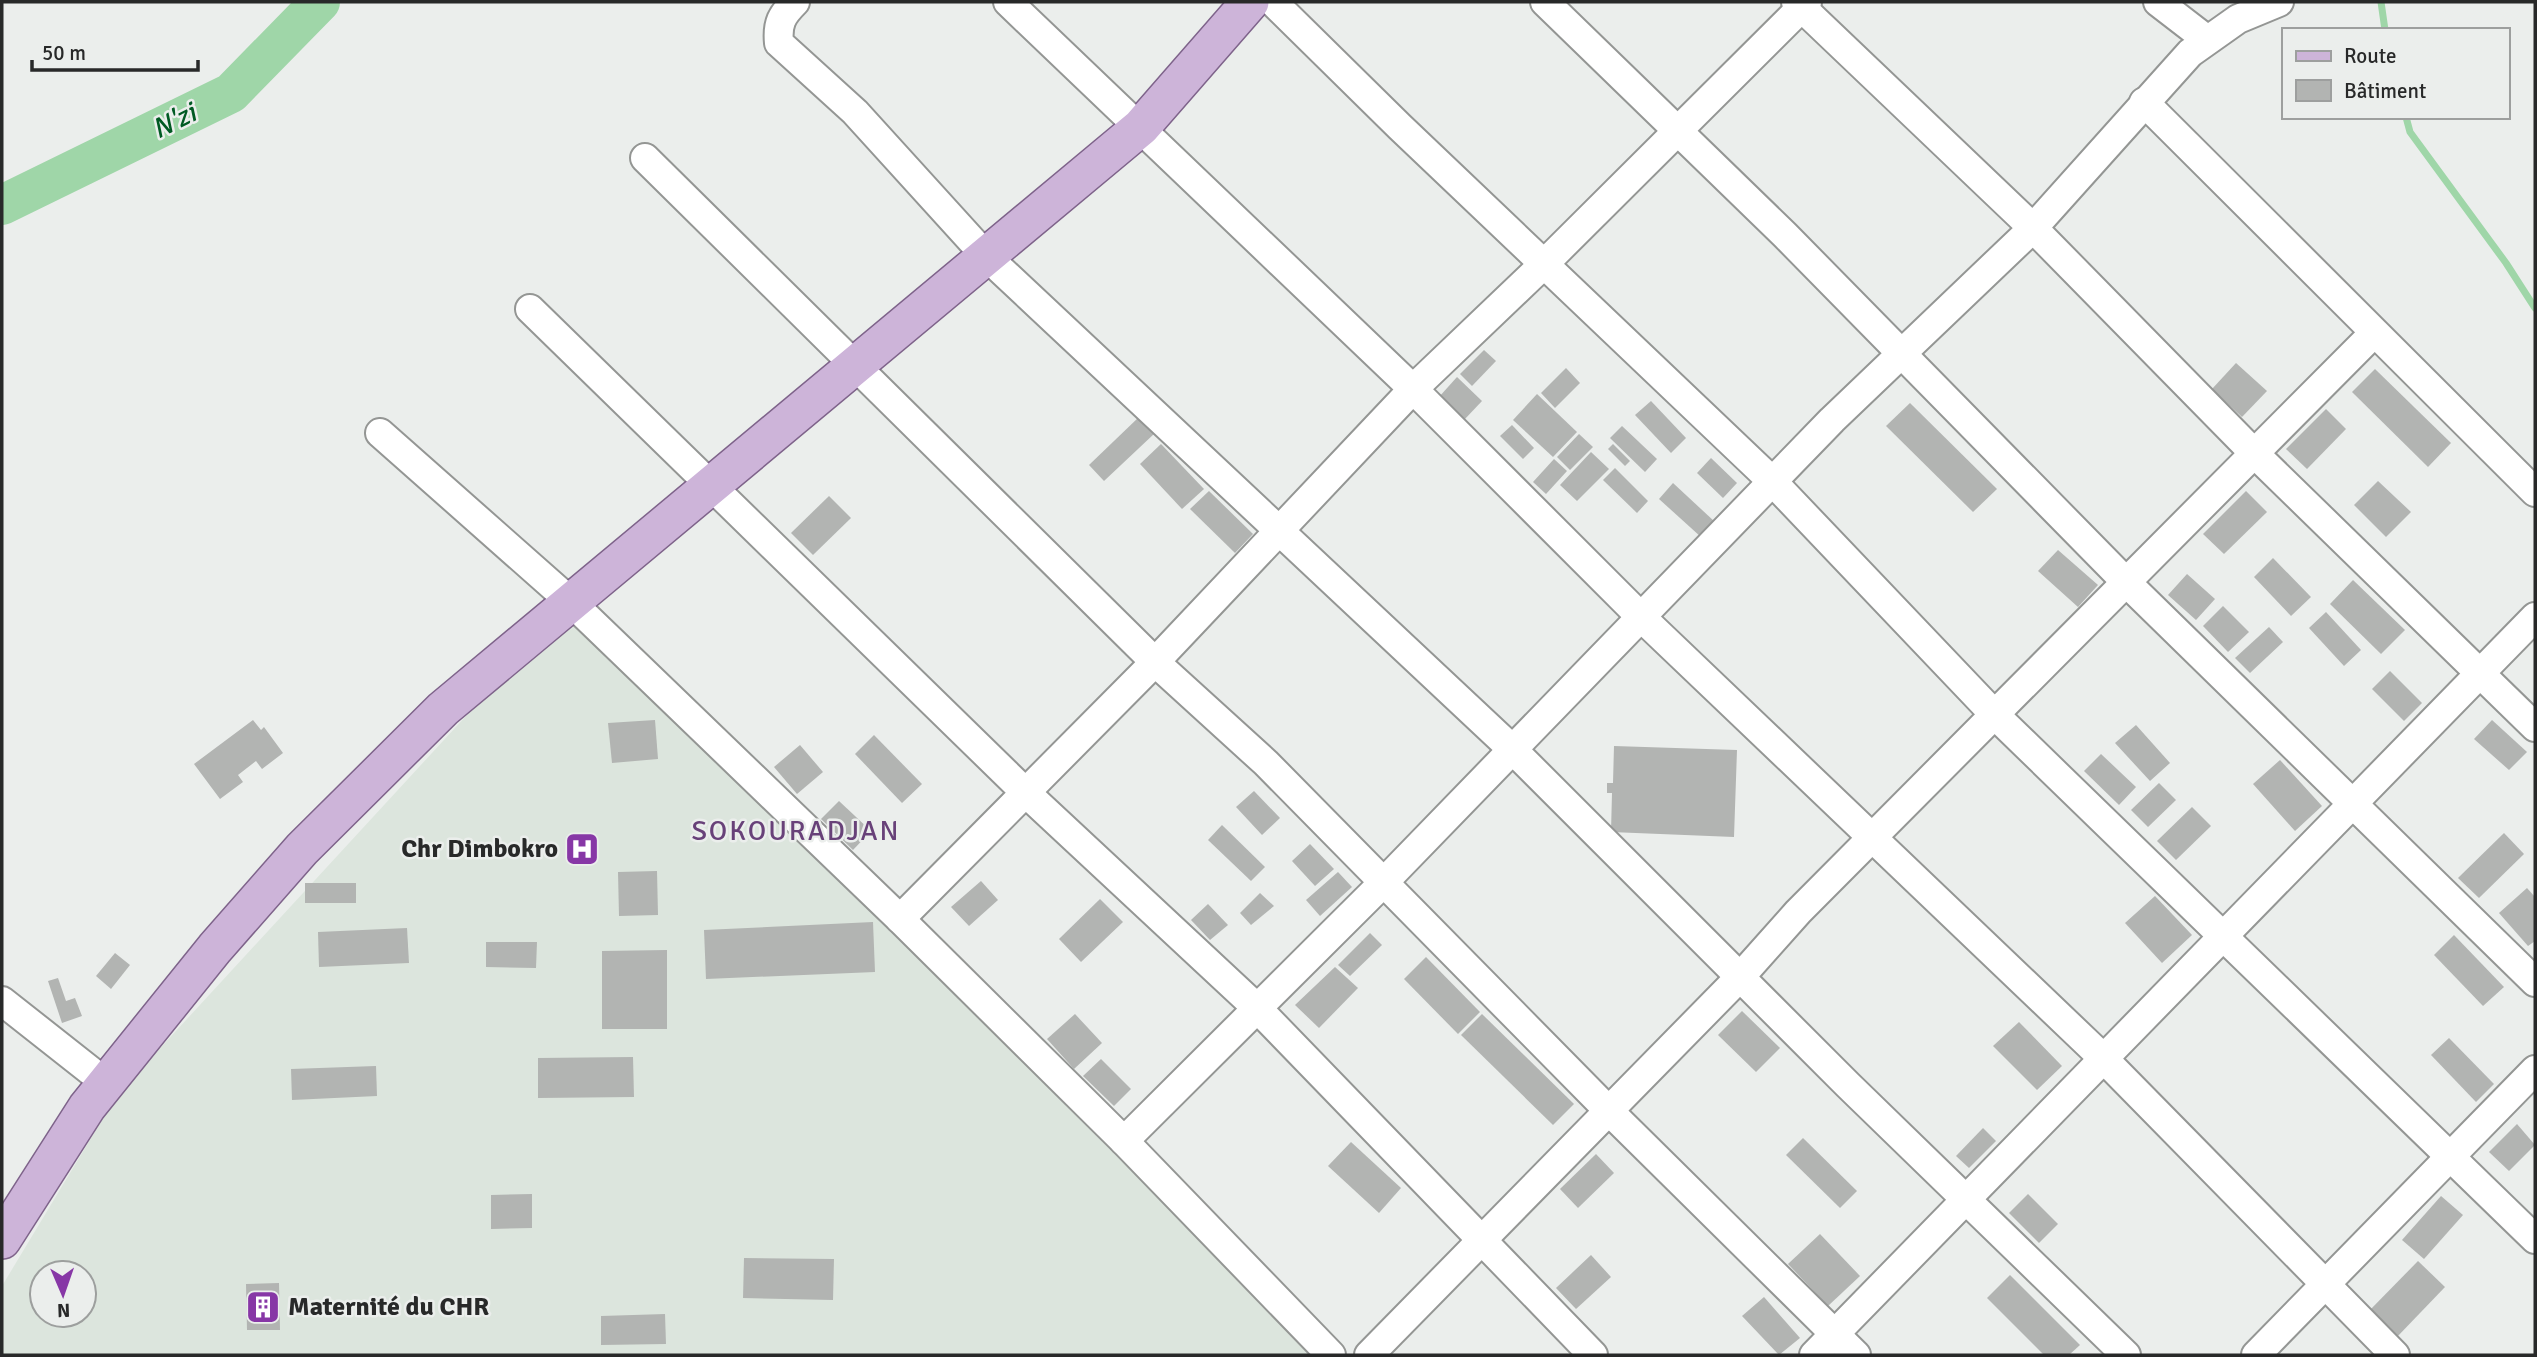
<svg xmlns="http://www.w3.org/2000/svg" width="2537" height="1357" viewBox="0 0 2537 1357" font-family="Signika,sans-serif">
<rect width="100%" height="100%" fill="#ebeeec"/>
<path fill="#dce5dd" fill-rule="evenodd" d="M 571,602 L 1331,1355 L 2,1355 L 2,1286 L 117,1095 ZM 42,1273 L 84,1273 L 84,1315 L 42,1315 Z"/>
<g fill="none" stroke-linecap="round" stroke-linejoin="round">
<g stroke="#9fd6a8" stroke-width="7">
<polyline points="2381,2 2385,30"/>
<polyline points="2406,117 2410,132 2506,263 2535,308"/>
</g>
<polyline stroke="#9fd6a8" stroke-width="40" points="2,205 231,93 320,2"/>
</g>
<g fill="#b2b4b2">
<polygon points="1484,350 1496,361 1472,386 1460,374"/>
<polygon points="2236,363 2267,391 2242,417 2212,389"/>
<polygon points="1566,368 1580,383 1555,408 1541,393"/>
<polygon points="2375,369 2451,443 2428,467 2352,392"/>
<polygon points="1457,377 1482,401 1464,420 1439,397"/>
<polygon points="1537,394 1577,432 1553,457 1513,420"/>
<polygon points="1651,401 1686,438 1671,453 1635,415"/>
<polygon points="1910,403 1997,489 1973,512 1886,426"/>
<polygon points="2326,409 2346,429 2307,469 2286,449"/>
<polygon points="1139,417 1155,433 1104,481 1089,465"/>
<polygon points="1512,425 1534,448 1523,459 1500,436"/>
<polygon points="1622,426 1657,459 1645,472 1610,438"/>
<polygon points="1579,434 1593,447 1570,470 1557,457"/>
<polygon points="1161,444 1204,489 1182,509 1140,464"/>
<polygon points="1613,444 1630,461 1625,466 1608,449"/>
<polygon points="1591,452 1609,469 1577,501 1560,485"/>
<polygon points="1711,458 1737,483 1723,498 1697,473"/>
<polygon points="1554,459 1567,471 1546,494 1533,482"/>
<polygon points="1615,468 1648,501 1637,513 1603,480"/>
<polygon points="2378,481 2411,512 2386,537 2354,505"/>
<polygon points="1673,483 1715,522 1701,537 1659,499"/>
<polygon points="1209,491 1253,534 1235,553 1190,509"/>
<polygon points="2246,491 2267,512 2224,554 2203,534"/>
<polygon points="829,496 851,518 813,555 791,533"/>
<polygon points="2058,550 2098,585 2078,607 2038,571"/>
<polygon points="2273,558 2311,597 2291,616 2254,577"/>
<polygon points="2187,574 2215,599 2196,620 2168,595"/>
<polygon points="2353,580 2405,630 2381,654 2330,604"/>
<polygon points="2223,606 2249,632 2228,652 2203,626"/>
<polygon points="2326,612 2361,650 2344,666 2309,628"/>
<polygon points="2269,627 2283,642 2250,673 2235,658"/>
<polygon points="2390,671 2422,703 2404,721 2372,689"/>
<polygon points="253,720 261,730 264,727 283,753 262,769 256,761 238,775 243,782 220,799 194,764"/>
<polygon points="655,720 658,759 612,763 608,723"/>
<polygon points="2492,720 2527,752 2509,770 2474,739"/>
<polygon points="2136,725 2170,763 2150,781 2115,743"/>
<polygon points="874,735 922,784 902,803 855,754"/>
<polygon points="800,745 823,772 797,794 774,767"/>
<polygon points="1614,746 1737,750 1734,837 1611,832 1612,793 1607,793 1607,783 1613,783"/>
<polygon points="2101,754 2136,787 2119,805 2084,771"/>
<polygon points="2280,760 2322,806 2295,831 2253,784"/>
<polygon points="2159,783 2176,800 2148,827 2131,810"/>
<polygon points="1254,791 1280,818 1262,835 1236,807"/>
<polygon points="839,801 871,831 853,850 821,819"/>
<polygon points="2192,807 2211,826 2176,860 2157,841"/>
<polygon points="1222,825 1265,867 1251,881 1208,840"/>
<polygon points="2504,833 2524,854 2479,898 2458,878"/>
<polygon points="1310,844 1334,869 1315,886 1292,861"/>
<polygon points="657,871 658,915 619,916 618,872"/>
<polygon points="1338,872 1352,887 1320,916 1306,900"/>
<polygon points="981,881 998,900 969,926 951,907"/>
<rect x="305" y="883" width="51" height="20"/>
<polygon points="2527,888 2535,897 2535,941 2528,946 2499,913"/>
<polygon points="1260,893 1274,906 1251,925 1240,913"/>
<polygon points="2155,896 2192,935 2162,963 2125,923"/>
<polygon points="1100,899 1123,922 1081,962 1059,939"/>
<polygon points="1208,904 1228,925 1210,940 1191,920"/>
<polygon points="873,922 875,972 706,979 704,930"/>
<polygon points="407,928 409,963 319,967 318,932"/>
<polygon points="1370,933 1382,945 1350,976 1338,965"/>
<polygon points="2454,935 2504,987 2483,1006 2434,955"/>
<polygon points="486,942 537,942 536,968 486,967"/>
<polygon points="667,950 667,1029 602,1029 602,951"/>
<polygon points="115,953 130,965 111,989 96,976"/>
<polygon points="1426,957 1480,1012 1458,1034 1404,979"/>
<polygon points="1335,967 1358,988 1319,1028 1295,1005"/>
<polygon points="58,978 66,1001 75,998 82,1016 62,1023 48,981"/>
<polygon points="1742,1011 1780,1048 1756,1072 1718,1035"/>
<polygon points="1075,1014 1102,1043 1074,1069 1047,1039"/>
<polygon points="1482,1014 1574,1104 1553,1125 1461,1035"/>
<polygon points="2019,1022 2062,1066 2037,1090 1993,1046"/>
<polygon points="2449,1038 2494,1084 2476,1102 2431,1055"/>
<polygon points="633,1057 634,1097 538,1098 538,1058"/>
<polygon points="1101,1059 1131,1089 1114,1106 1083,1076"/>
<polygon points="376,1066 377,1096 292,1100 291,1069"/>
<polygon points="2517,1124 2535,1145 2509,1171 2489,1152"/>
<polygon points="1983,1128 1996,1141 1969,1168 1956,1156"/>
<polygon points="1803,1138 1857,1191 1840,1208 1786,1155"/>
<polygon points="1351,1142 1401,1188 1379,1213 1328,1166"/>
<polygon points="1596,1154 1614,1173 1578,1208 1560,1189"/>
<polygon points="532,1194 532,1228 491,1229 491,1195"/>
<polygon points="2028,1194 2058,1224 2039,1243 2009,1213"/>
<polygon points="2441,1196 2463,1215 2424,1259 2402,1240"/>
<polygon points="1820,1234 1860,1276 1828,1306 1788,1264"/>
<polygon points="1591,1255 1611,1277 1576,1309 1556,1288"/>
<polygon points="744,1258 834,1259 833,1300 743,1298"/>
<polygon points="2418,1261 2445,1287 2396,1338 2369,1311"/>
<polygon points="2010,1275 2080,1345 2069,1355 2044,1355 1987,1298"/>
<polygon points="279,1283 280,1330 247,1330 246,1284"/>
<polygon points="1764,1297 1800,1338 1779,1355 1742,1316"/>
<polygon points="665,1314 666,1344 601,1345 601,1316"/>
</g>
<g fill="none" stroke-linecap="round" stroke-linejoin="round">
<g stroke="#949694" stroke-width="32">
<g id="minor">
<path d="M 795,2 C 782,15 777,23 779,43 L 855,112 L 984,254 L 1512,749 L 1848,1085 L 2126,1355"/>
<polyline points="1008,2 1413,389 1640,616 2102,1057 2395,1355"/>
<polyline points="1273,2 1400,127 1772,481 1994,714 2535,1239"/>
<polyline points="1545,2 1785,235 2128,584 2535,982"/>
<polyline points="1796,2 2033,228 2255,454 2535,727"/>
<polyline points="2158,2 2206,39"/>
<polyline points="2144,102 2535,492"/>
<polyline points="645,158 1155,662 1266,763 1608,1110 1856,1355"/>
<polyline points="530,309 1024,791 1258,1009 1593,1355"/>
<polyline points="380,433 571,602 900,919 1124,1141 1331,1355"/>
<polyline points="900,919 1155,662 1413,389 1545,263 1807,2"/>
<polyline points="2,1001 106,1083"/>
<polyline points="1124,1141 1384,882 1832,420 2033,228 2190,53 2238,19 2279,2"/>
<polyline points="1369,1355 1741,976 1798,912 2374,333"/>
<polyline points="1814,1355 2535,617"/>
<polyline points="2256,1355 2535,1070"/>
</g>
</g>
<g stroke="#7e638a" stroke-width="40">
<polyline id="major" points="2,1240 87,1107 215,948 302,849 443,709 1141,127 1250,2"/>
</g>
<use href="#minor" stroke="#fff" stroke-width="28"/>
<use href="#major" stroke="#cdb4d9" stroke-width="37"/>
</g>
<defs>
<g id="hospital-square" transform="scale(1.75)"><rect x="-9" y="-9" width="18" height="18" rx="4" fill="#8737a6" stroke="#ebeeec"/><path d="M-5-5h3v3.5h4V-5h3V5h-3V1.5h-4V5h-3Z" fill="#fff"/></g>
<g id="building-square" transform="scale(1.75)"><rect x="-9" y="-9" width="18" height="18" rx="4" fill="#8737a6" stroke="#ebeeec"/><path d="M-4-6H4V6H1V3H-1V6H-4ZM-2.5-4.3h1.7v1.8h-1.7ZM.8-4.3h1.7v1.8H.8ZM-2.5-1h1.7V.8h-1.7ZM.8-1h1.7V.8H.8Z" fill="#fff"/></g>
</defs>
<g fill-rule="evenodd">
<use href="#hospital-square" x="582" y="849"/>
<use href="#building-square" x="263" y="1307"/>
</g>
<g text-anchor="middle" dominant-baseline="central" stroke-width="5" stroke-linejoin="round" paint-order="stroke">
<g font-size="26" font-weight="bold" fill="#282929" stroke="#ebeeec" text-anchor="end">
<text x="558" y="849">Chr Dimbokro</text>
<text x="288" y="1307" text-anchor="start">Maternité du CHR</text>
</g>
<g font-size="28" font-style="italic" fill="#005a23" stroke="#ebeeec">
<text transform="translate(174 121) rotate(-26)">N'zi</text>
</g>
<g font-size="28" letter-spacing="2" fill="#684179" stroke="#ebeeec">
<text x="796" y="831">SOKOURADJAN</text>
</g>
</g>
<rect width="2537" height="1357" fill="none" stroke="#282929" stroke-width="7"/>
<rect x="2282" y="28" width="228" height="91" fill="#ebeeec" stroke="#9d9f9e" stroke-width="2"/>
<rect x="2296" y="51" width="35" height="10" fill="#cdb4d9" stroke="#9d9f9e" stroke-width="2"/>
<text x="2344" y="63" font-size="21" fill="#282929">Route</text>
<rect x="2296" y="80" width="35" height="21" fill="#b2b4b2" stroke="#9d9f9e" stroke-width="2"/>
<text x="2344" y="98" font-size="21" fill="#282929">Bâtiment</text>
<g transform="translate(63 1294) rotate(178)"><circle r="33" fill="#ebeeec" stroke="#9d9f9e" stroke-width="2"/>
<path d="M0-5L12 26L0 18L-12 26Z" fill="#8737a6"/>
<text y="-10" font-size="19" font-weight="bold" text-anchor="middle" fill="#282929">N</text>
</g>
<path d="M32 60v10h166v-10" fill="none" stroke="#282929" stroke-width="3.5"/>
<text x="42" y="60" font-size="21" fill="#282929" stroke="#ebeeec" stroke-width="5" paint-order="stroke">50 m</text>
</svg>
